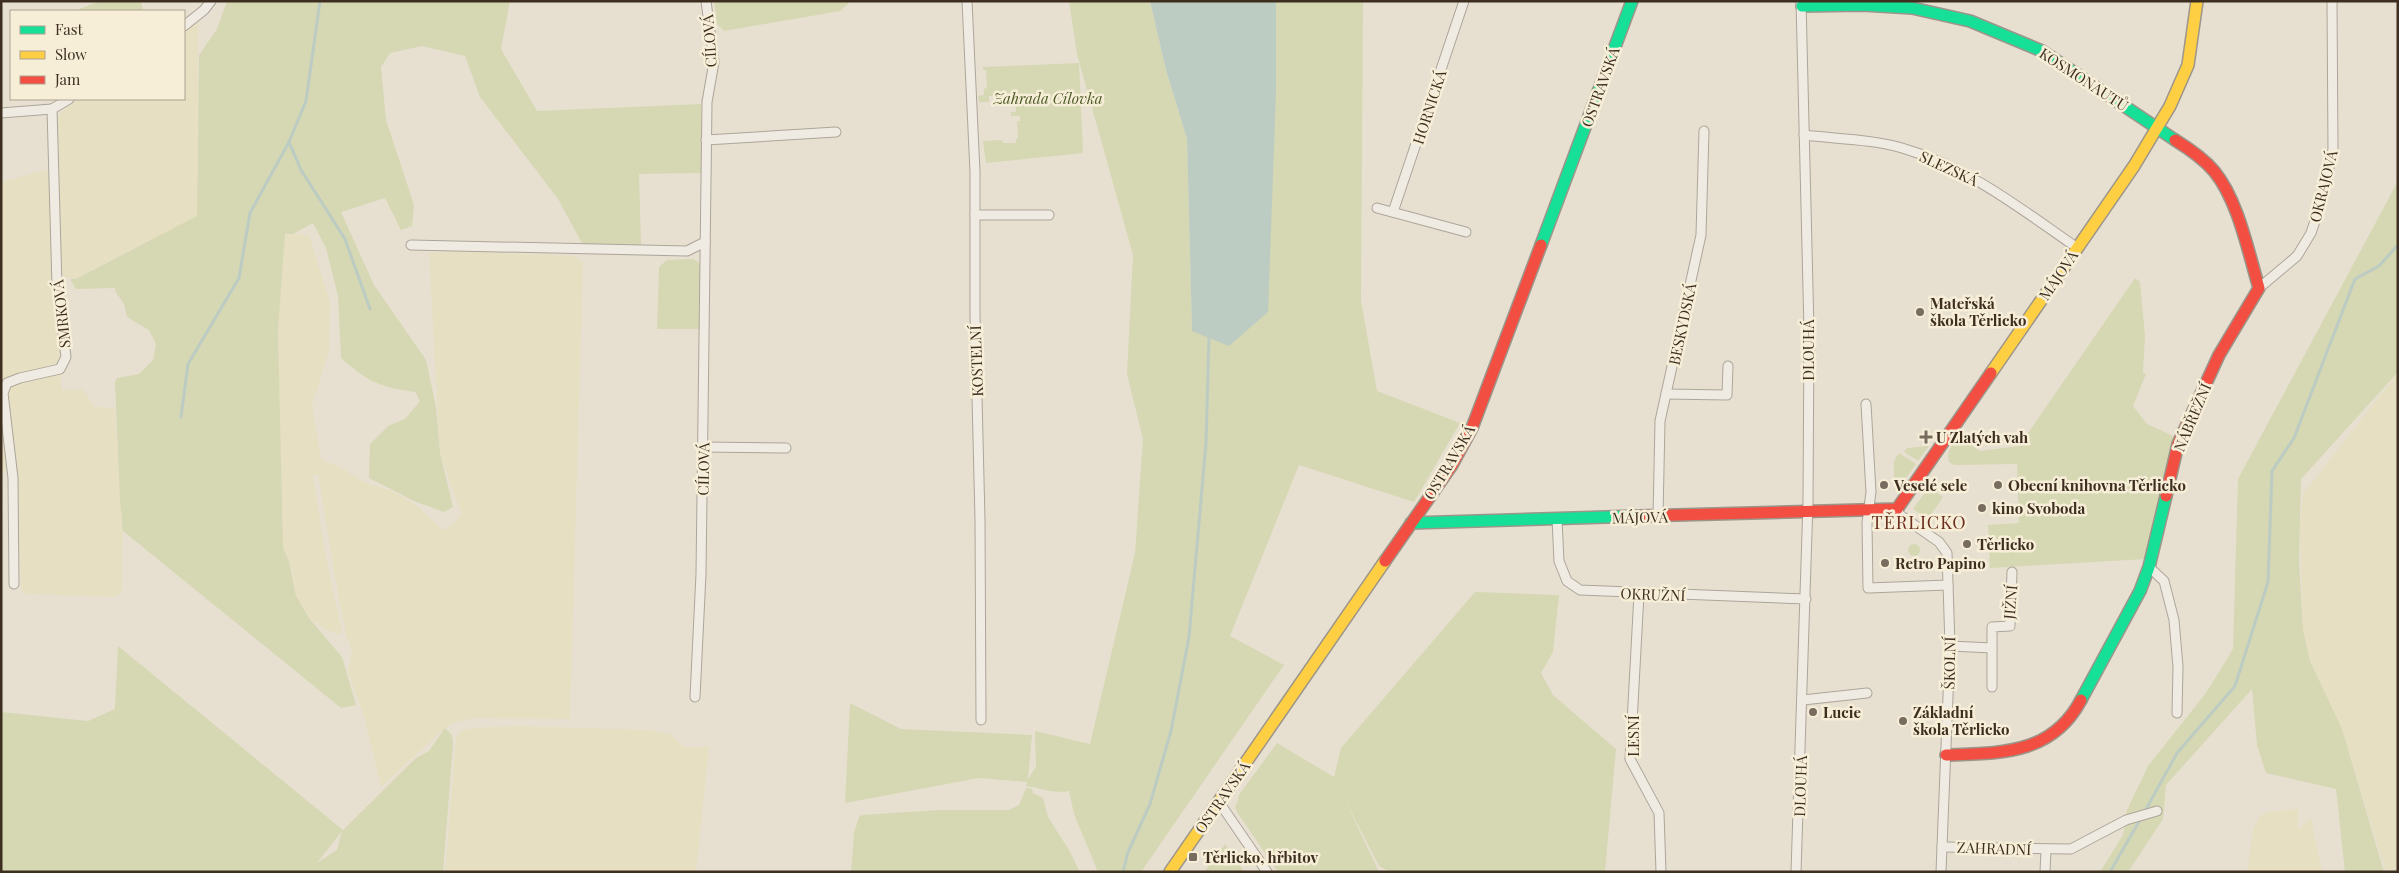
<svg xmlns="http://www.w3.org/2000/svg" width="2399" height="873" viewBox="0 0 2399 873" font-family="'Playfair Display',serif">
<rect width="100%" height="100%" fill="#e7e0d1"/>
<g fill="#e6dfc2">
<polygon points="198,22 197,216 76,279 64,277 62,272 56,120 61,112 77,99 184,99 184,31"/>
<polygon points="45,170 49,174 54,284 62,355 55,365 21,372 1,384 1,182"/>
<polygon points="285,234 309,235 330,302 329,351 312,405 321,459 342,468 362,481 394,492 417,506 443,530 454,524 461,513 440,453 429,253 461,251 572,256 583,261 570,719 474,718 453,723 445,728 381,787 364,717 348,671 352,652 346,634 335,578 318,474 313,475 326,557 342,632 339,635 321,627 309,618 296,596 291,565 283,548 278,330"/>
<polygon points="60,373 62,390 83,389 94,407 115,408 123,531 122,592 115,597 27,594 23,592 21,588 16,452 6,397 9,387 13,384"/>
<polygon points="2398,373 2398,872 2386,872 2342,729 2310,661 2303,630 2300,525 2303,494"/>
<polygon points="1,429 8,470 1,472"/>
<polygon points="516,726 647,730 671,734 683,747 709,747 696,872 445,872 456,739 461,731 474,728"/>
<polygon points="2298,809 2298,830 2311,818 2322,872 2247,872 2253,829 2260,816 2268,812"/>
</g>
<g fill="#d6d7b3" fill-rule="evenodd">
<polygon points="99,1 141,1 143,11 75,11"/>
<path d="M 227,1 L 510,1 L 501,49 L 537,111 L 701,104 L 702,173 L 639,174 L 641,246 L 583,245 L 558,199 L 480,97 L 465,56 L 422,46 L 390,53 L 381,67 L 386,120 L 414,205 L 412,226 L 401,230 L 385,198 L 341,212 L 374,285 L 426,360 L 436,407 L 440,453 L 453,507 L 444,512 L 414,501 L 369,478 L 370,444 L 388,426 L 405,419 L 420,401 L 415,392 C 379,387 368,382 341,358 L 338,296 L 326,248 L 313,223 L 293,234 L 285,234 L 278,330 L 283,548 L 289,561 L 296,596 L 309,618 L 342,657 L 356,705 L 341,708 L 123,531 L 120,499 L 115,382 L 117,378 L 139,374 L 153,360 L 156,344 L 149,330 L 127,317 L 124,304 L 115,291 L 115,288 L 76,289 L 70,279 L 76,279 L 197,216 L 199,55 L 217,29 Z"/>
<polygon points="714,1 851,1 840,11 724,31 717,24"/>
<path d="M 1069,1 L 1150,1 L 1166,70 L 1187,139 L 1192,331 L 1276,92 L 1276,1 L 1363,1 L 1361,301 L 1377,391 L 1460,423 L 1414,502 L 1299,465 L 1230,636 L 1284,665 L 1141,872 L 1098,872 L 1074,814 L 1069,791 C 1055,794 1040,788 1026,786 L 1027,782 L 979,778 L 845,803 L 850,703 L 901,729 L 1032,735 L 1028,779 L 1036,767 L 1035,731 L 1090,744 L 1135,553 L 1143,439 L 1127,374 L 1133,255 L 1077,54 Z"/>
<polygon points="1079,63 1083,153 986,163 983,141 1002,140 1003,143 1016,143 1016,139 1018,138 1017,121 1020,121 1020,116 1011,116 1011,112 1016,112 1015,95 989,96 989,102 979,102 978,96 984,95 984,89 987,88 986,70 983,70 983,67"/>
<polygon points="2398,181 2398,372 2301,479 2299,561 2303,630 2310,661 2342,729 2384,872 2345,872 2336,789 2266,773 2257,745 2252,689 2166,785 2163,819 2128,872 2100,872 2123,835 2127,810 2148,766 2206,693 2233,649 2238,479"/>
<polygon points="693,259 701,264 701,329 657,329 659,267 667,260"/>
<path d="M 2135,278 L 2140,282 L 2145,336 L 2143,373 L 2146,374 L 2133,406 L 2147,424 L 2175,437 L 2146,559 L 1990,568 L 1988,525 L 2019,523 L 2017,464 L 1954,465 L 1949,462 C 1946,451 1952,445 1958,437 L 1980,451 L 2019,446 Z"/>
<polygon points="1929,446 1918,461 1904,452 1907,448"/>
<polygon points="1899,453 1916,464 1899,488 1901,490 1894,490 1894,461"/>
<polygon points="1929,487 1943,497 1928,519 1913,509"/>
<circle cx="1914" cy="550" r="6"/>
<polygon points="1475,592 1559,595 1553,652 1541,673 1553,695 1616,749 1605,872 1390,872 1379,866 1344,798 1379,872 1278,872 1237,812 1235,807 1238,801 1239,795 1277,743 1334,777 1341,748"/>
<path d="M 118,646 L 343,830 L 416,758 L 429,751 L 445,728 L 452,735 L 453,744 L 443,872 L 1,872 L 1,712 L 88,721 L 115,709 ZM 342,831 L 337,850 L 317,863 Z"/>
<polygon points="1026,788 1032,789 1033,793 1043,798 1048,817 1069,850 1080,872 851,872 854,833 859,817 862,815 938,810 1009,810 1019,805"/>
<polygon points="1225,844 1244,872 1204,872"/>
</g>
<polygon fill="#bcccc2" points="1150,1 1276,1 1276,92 1268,312 1229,346 1192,331 1187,139 1166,70"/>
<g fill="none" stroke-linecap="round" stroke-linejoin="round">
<g stroke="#bcccc2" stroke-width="3">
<polyline points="289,142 301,170 345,239 370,309"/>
<polyline points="181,417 188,364 239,278 250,213 289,142 306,101 320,1"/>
<polyline points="2144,813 2177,753 2235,686 2268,582 2272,471 2294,438 2355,279 2379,266 2398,245"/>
<polyline points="1123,872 1128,852 1150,804 1171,731 1189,637 1206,443 1209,336"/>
<polyline points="2110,872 2141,818"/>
</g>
<g stroke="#ada599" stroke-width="11">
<g id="street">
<polyline points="967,1 975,172 975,315 980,520 981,720"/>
<polyline points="184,26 204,10 211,1"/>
<polyline points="1,113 52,109"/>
<path d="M 1804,135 C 1837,139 1871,139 1902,148 C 1968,167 2021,209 2076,247"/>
<polyline points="706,140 836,132"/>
<polyline points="1377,208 1466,232"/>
<polyline points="1393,212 1464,1"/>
<polyline points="975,215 1049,215"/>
<polyline points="411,245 687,251 705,242"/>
<polyline points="2259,288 2297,256 2311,233 2323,197 2333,149 2332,1"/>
<polyline points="1666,394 1727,395 1728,366"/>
<polyline points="1866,404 1871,492 1867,523 1868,588 1948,585"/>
<polyline points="703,447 786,448"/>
<polyline points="1897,509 1900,515 1939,542 1947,553 1950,646 1941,872"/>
<polyline points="1658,517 1660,421 1701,235 1704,131"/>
<polyline points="1557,519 1559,561 1567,581 1580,590 1806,599"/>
<polyline points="2149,567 2164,581 2174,620 2178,667 2177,713"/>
<polyline points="14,584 13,478 3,393 7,383 20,378 60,369 66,357 57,286 52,109 69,99"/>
<polyline points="1639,594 1630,759 1659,813 1661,872"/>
<polyline points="1950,646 1992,648"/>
<polyline points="1992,687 1992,627 2010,626 2012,572"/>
<polyline points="695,697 701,574 707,102 714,62 706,1"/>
<polyline points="1803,700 1867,693"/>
<polyline points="1219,802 1267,872"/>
<polyline points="1942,847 2071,849 2126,820 2157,811"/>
<polyline points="1796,872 1808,502 1809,330 1801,1"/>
<polyline points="2045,872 2046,850"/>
</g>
</g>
<g stroke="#9c958a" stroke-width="14">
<g id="fast">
<polyline points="1802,6 1863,5 1912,8 1970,21 2042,51 2175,140"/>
<polyline points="1541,245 1632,1"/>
<polyline points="1411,523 1639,516"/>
<polyline points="2081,700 2140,591 2149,567 2166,496"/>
</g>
</g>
<g stroke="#9c958a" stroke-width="14">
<g id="slow">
<polyline points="1991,373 2134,166 2170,106 2188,65 2197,1"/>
<polyline points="1170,872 1385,561"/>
</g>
</g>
<g stroke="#9c958a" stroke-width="14">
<g id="jam">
<path d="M 2166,496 L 2178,444 L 2219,355 L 2259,288 C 2248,251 2238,200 2214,171 C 2203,158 2188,148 2175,140"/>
<polyline points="1639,516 1897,509 1991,373"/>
<polyline points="1385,561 1452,465 1472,428 1541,245"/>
<path d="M 1946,755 C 2000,753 2052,755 2081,700"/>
</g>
</g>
<use href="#street" stroke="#efebe3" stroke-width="9"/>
<use href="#fast" stroke="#16e098" stroke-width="11"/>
<use href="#slow" stroke="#ffcf43" stroke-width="11"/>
<use href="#jam" stroke="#f24e42" stroke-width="11"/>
</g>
<g fill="#786c5e" stroke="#f7eed8" stroke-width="2">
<circle cx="1920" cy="312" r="5"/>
<path d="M1923.5 429.5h5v5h5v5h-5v5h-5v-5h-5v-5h5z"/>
<circle cx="1884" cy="485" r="5"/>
<circle cx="1998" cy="485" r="5"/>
<circle cx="1982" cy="508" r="5"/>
<circle cx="1967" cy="544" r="5"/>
<circle cx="1885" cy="563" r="5"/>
<circle cx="1813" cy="712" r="5"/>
<circle cx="1903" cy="721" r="5"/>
<rect x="1188" y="852" width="10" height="10" rx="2.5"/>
</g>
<g text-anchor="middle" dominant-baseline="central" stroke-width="5" stroke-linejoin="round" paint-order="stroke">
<g font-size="15" fill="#3d2e20" stroke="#f7eed8">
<text transform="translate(709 41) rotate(-94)">CÍLOVÁ</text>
<text transform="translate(2084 79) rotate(33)">KOSMONAUTŮ</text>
<text transform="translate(1600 87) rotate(-70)">OSTRAVSKÁ</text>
<text transform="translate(1429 107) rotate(-72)">HORNICKÁ</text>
<text transform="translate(1949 168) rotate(25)">SLEZSKÁ</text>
<text transform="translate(2323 186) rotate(-76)">OKRAJOVÁ</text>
<text transform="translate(2058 275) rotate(-56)">MÁJOVÁ</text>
<text transform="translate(61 314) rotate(-96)">SMRKOVÁ</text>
<text transform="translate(1682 324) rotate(-78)">BESKYDSKÁ</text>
<text transform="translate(1808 350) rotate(-90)">DLOUHÁ</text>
<text transform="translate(976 361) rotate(-92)">KOSTELNÍ</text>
<text transform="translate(2192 417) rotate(-67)">NÁBŘEŽNÍ</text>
<text transform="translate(1449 462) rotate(-59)">OSTRAVSKÁ</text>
<text transform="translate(703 469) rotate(-89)">CÍLOVÁ</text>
<text transform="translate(1640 517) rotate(-1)">MÁJOVÁ</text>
<text transform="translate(1653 594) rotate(2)">OKRUŽNÍ</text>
<text transform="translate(2010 602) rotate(-85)">JIŽNÍ</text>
<text transform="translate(1949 663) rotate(-89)">ŠKOLNÍ</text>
<text transform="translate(1633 736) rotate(-90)">LESNÍ</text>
<text transform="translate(1800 786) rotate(-88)">DLOUHÁ</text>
<text transform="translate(1222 797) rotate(-55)">OSTRAVSKÁ</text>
<text transform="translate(1994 848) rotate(2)">ZAHRADNÍ</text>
</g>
<g font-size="15" font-style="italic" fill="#4d5a26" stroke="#f7eed8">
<text x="1048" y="98">Zahrada Cílovka</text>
</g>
<g font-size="15" font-weight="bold" fill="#3d2e20" stroke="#f7eed8" text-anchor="start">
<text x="1930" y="303">Mateřská<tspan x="1930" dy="17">škola Těrlicko</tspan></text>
<text x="1936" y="437">U Zlatých vah</text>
<text x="1894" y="485">Veselé sele</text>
<text x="2008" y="485">Obecní knihovna Těrlicko</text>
<text x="1992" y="508">kino Svoboda</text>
<text x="1977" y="544">Těrlicko</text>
<text x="1895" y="563">Retro Papino</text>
<text x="1823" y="712">Lucie</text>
<text x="1913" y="712">Základní<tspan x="1913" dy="17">škola Těrlicko</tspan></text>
<text x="1203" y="857">Těrlicko, hřbitov</text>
</g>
<g font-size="18" letter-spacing="1" fill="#6b2e1e" stroke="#f7eed8">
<text x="1919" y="522">TĚRLICKO</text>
</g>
</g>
<rect width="2399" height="873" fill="none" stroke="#3d2e20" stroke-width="5"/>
<rect x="10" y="10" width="175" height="90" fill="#f7eed8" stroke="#ada18e"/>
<rect x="20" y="26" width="25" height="8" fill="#16e098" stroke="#ada18e"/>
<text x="55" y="35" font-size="15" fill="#3d2e20">Fast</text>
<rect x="20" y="51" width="25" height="8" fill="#ffcf43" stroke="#ada18e"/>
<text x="55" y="60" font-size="15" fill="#3d2e20">Slow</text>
<rect x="20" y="76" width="25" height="8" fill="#f24e42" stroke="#ada18e"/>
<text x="55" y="85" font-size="15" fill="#3d2e20">Jam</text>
</svg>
